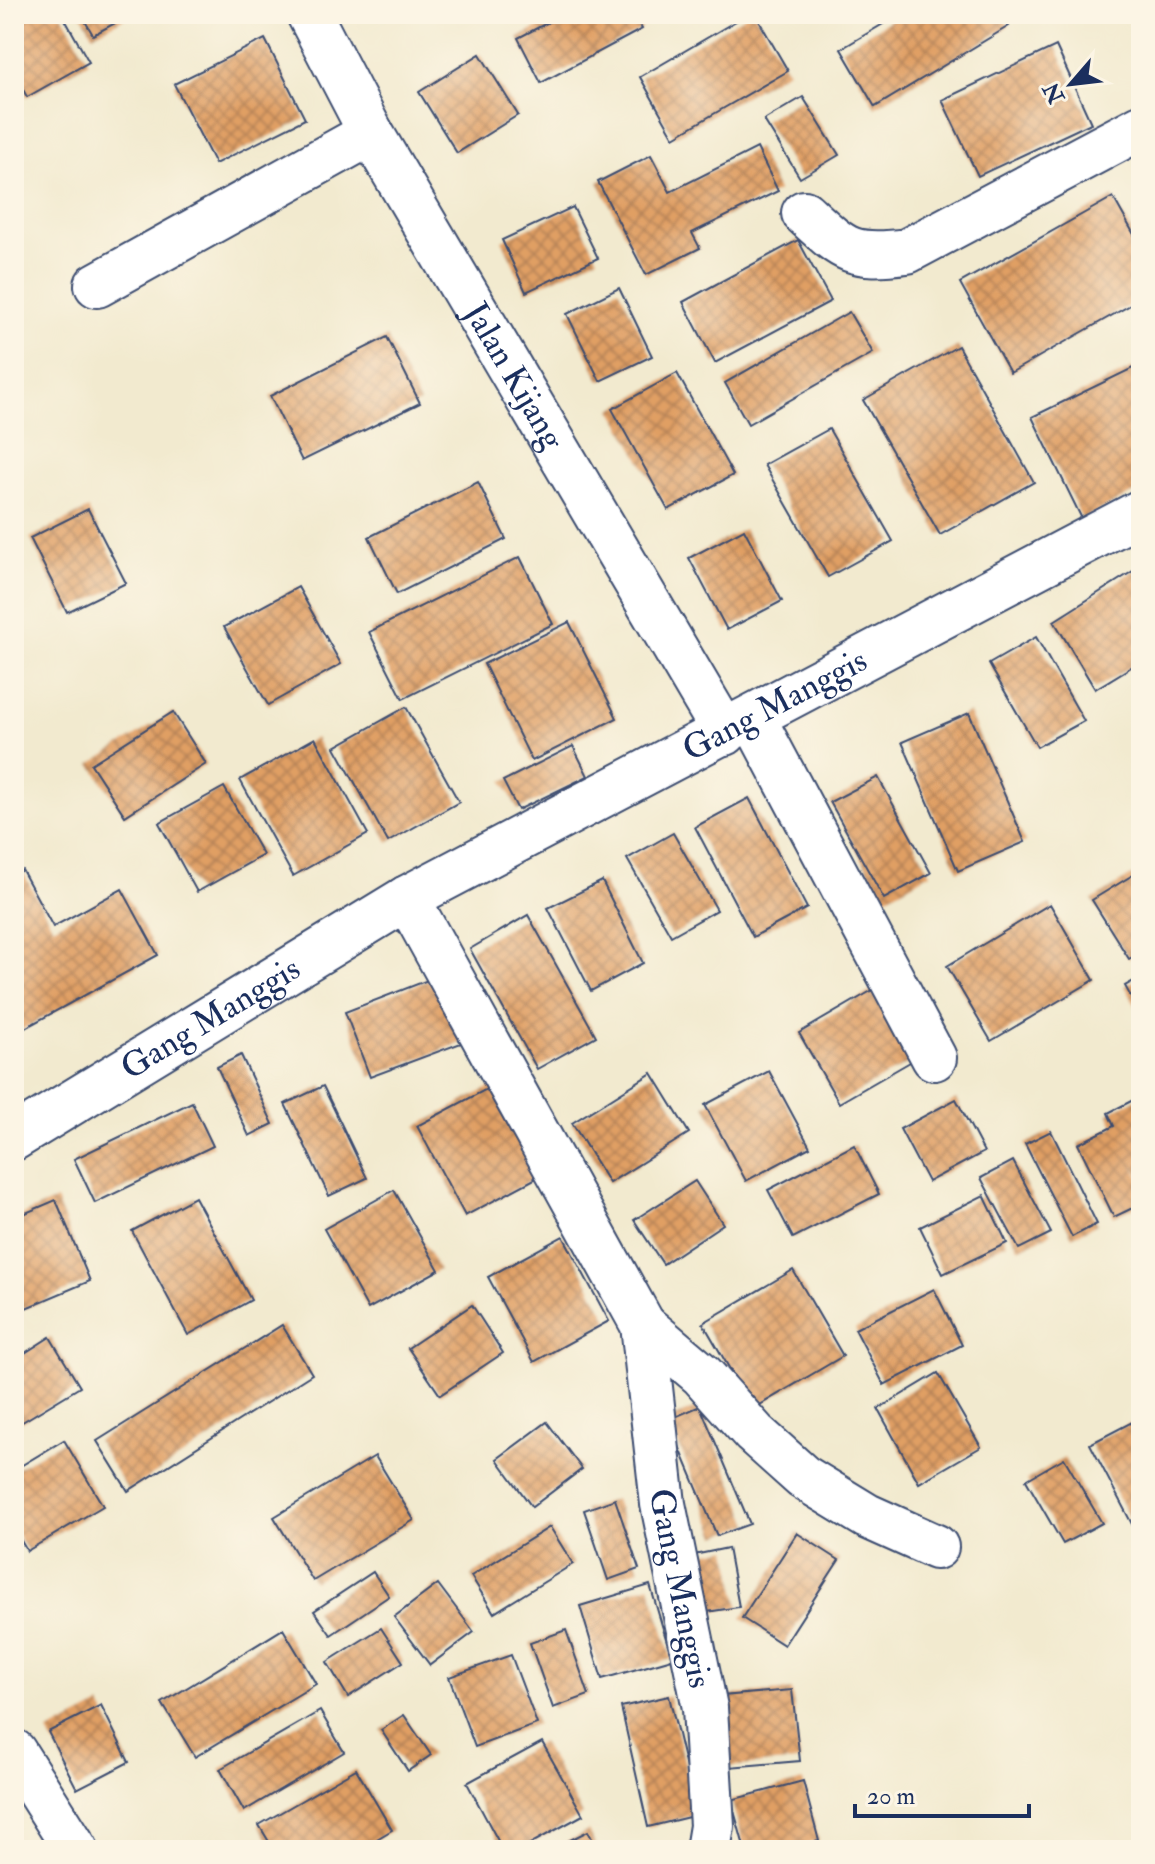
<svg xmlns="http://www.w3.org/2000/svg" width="1155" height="1864" viewBox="0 0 1155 1864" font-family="'IM FELL Double Pica',serif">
<defs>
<pattern id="building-cross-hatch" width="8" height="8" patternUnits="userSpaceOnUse" patternTransform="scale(2)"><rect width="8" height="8" fill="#e09f64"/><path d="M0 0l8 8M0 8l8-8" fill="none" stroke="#b58256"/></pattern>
</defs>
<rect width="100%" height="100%" fill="#fcf5e5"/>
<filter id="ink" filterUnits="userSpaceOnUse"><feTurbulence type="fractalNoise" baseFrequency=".0125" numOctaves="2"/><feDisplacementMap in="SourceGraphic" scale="16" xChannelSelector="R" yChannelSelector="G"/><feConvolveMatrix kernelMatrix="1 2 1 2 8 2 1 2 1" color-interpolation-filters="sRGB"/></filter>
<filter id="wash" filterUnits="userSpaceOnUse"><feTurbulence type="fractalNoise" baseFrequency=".006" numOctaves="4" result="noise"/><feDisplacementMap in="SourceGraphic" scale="32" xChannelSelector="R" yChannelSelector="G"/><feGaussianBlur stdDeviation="1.8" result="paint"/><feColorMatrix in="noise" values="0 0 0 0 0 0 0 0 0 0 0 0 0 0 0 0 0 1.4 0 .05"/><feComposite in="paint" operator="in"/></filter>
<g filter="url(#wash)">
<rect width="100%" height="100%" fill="#f2eacf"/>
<g id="blocks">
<g fill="url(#building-cross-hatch)">
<polygon points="14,14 62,14 89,62 27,97 14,73"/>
<polygon points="81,14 132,14 93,35"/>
<polygon points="564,14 634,14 642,29 541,83 518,38"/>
<polygon points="748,14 755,14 788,71 674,137 640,77"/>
<polygon points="900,14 1002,14 1009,26 875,107 841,49"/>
<polygon points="265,39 305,119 215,164 174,84"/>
<polygon points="1056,46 1091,123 978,176 942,100"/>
<polygon points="480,54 518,115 457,153 419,92"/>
<polygon points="803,97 839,155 800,178 764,120"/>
<polygon points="757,148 778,191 692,233 700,248 646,275 598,182 651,155 670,192"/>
<polygon points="1113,197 1141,247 1141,299 1010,373 960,283"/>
<polygon points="573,207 598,258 526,292 502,240"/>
<polygon points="798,240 831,301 715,363 683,302"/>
<polygon points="619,288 652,356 600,381 567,314"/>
<polygon points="849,312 873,353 748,424 725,383"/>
<polygon points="387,337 420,403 302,461 270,396"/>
<polygon points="958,346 1034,482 940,535 863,400"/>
<polygon points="1141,364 1141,490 1082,519 1032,417"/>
<polygon points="677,373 733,475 668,510 612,409"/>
<polygon points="829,429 893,541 828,577 764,465"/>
<polygon points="478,482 506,539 397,594 369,537"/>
<polygon points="88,509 126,583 67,612 30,538"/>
<polygon points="744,529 782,601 727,630 689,558"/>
<polygon points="520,557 553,624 403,699 369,632"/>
<polygon points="1141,566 1141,661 1095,689 1054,621"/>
<polygon points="298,587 341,664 268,705 224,627"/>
<polygon points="569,622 617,718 532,761 484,664"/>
<polygon points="1036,637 1084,721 1037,747 989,664"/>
<polygon points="406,707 459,802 388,842 335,747"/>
<polygon points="173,712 206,764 125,816 91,764"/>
<polygon points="969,713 1025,842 958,871 902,742"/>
<polygon points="315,738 368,834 293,876 240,780"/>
<polygon points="573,746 588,776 518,810 503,781"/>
<polygon points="878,777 931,873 884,899 830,802"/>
<polygon points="224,787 263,855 197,892 159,823"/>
<polygon points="749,798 807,908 753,937 695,827"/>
<polygon points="673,833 717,910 671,936 627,859"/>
<polygon points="22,870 53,927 122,889 158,955 14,1034 14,874"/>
<polygon points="1141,870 1141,952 1129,959 1092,900"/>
<polygon points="602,881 643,963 591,991 548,908"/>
<polygon points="1050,904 1094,980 991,1041 947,966"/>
<polygon points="528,915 596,1036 537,1069 470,949"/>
<polygon points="446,973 472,1039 370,1077 345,1012"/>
<polygon points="1141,977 1141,1015 1125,986"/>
<polygon points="883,984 924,1054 839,1103 799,1033"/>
<polygon points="241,1055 273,1124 249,1136 217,1067"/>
<polygon points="769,1071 810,1147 746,1181 705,1105"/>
<polygon points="652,1073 689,1133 609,1183 572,1123"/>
<polygon points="496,1084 544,1174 465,1216 417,1126"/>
<polygon points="323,1086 367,1178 329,1196 285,1104"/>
<polygon points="1141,1096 1141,1177 1133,1165 1141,1180 1141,1204 1114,1217 1078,1144 1114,1126 1108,1113"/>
<polygon points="956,1099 984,1152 928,1182 900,1129"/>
<polygon points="192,1102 213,1146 95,1203 74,1159"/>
<polygon points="1051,1131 1097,1224 1072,1237 1025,1144"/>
<polygon points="854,1145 879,1194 793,1238 768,1190"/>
<polygon points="1013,1161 1051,1233 1019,1249 981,1178"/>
<polygon points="695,1181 723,1224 663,1264 634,1220"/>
<polygon points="394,1190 439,1270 368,1309 324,1229"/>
<polygon points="984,1195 1007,1243 943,1274 920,1227"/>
<polygon points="195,1197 251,1300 188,1335 132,1231"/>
<polygon points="56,1200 90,1281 14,1313 14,1218"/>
<polygon points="563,1236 609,1321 534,1362 488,1277"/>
<polygon points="793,1270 843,1356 753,1409 703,1323"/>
<polygon points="934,1289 962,1345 884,1385 855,1329"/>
<polygon points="472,1305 503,1353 440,1395 408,1348"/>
<polygon points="282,1325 312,1374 128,1491 97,1441"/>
<polygon points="50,1337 80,1387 14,1427 14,1360"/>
<polygon points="938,1373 981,1447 919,1483 878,1409"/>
<polygon points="700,1406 750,1524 717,1536 668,1420"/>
<polygon points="547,1422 582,1469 532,1507 497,1459"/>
<polygon points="1132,1422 1141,1440 1141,1522 1133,1526 1090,1444"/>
<polygon points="64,1440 103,1506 27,1551 14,1529 14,1470"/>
<polygon points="375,1456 414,1520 313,1581 274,1517"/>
<polygon points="1064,1458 1102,1523 1063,1544 1026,1480"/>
<polygon points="615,1499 639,1569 608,1580 584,1510"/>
<polygon points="550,1527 573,1564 494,1613 471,1576"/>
<polygon points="797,1533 839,1560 784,1645 742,1618"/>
<polygon points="728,1548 739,1607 700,1613 689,1556"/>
<polygon points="373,1572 389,1596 331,1635 314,1611"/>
<polygon points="438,1584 474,1632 430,1665 394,1617"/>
<polygon points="650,1585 672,1659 602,1679 580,1606"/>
<polygon points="381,1628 403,1662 348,1697 327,1662"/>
<polygon points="283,1629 316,1684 195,1757 162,1703"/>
<polygon points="566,1630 589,1695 553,1708 530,1643"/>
<polygon points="511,1655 537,1724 475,1747 449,1677"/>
<polygon points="792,1690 800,1761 729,1767 722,1696"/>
<polygon points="669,1696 697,1815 648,1827 621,1707"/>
<polygon points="101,1705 129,1762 77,1789 48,1732"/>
<polygon points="320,1711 344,1752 244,1811 220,1769"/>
<polygon points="404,1715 431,1755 408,1771 381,1730"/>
<polygon points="542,1742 583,1815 519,1850 503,1850 467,1783"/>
<polygon points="356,1769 392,1830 358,1850 274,1850 259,1825"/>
<polygon points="803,1781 819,1841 785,1850 745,1850 731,1800"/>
<polygon points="588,1831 598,1850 550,1850"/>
</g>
</g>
</g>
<g filter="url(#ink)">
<use href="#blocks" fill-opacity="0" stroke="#3b4b6f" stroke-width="2"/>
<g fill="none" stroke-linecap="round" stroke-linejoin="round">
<g stroke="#3b4b6f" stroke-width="48">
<g id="street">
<path id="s1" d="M 309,14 L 371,133 L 725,733"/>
<path d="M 804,213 C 845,251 850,258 907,251 L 1141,127"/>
<polyline points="97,285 371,133"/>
<polyline points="753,718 934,1058"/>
<path id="s2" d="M 407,898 L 643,1325 L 663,1504 L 705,1708 L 712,1826 L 708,1850"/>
<path id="s3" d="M 14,1138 L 407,898 L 1141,512"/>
<polyline points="643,1325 702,1375 754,1433 803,1477 867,1516 936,1547"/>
<polyline points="14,1752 76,1850"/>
</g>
</g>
<use href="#street" stroke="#fff" stroke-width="44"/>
</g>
</g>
<g text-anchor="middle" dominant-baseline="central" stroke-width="6" stroke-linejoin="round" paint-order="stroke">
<g font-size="34" fill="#1b2f5e" stroke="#fcf5e5">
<text stroke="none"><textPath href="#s1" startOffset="416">Jalan Kijang</textPath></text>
<text stroke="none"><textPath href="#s3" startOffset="876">Gang Manggis</textPath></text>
<text stroke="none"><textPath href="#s3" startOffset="230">Gang Manggis</textPath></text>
<text stroke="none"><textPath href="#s2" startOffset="754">Gang Manggis</textPath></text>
</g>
</g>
<rect width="1155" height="1864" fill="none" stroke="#fcf5e5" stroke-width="48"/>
<g transform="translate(1071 84) rotate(242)" stroke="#fcf5e5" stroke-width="6" paint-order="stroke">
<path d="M0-6L14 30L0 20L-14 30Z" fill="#1b2f5e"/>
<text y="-12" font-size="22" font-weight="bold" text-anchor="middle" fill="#1b2f5e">N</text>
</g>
<path d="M855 1804v12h174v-12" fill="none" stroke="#1b2f5e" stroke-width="4"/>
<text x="867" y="1804" font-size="24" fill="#1b2f5e" stroke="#fcf5e5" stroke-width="6" paint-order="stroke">20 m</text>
</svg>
